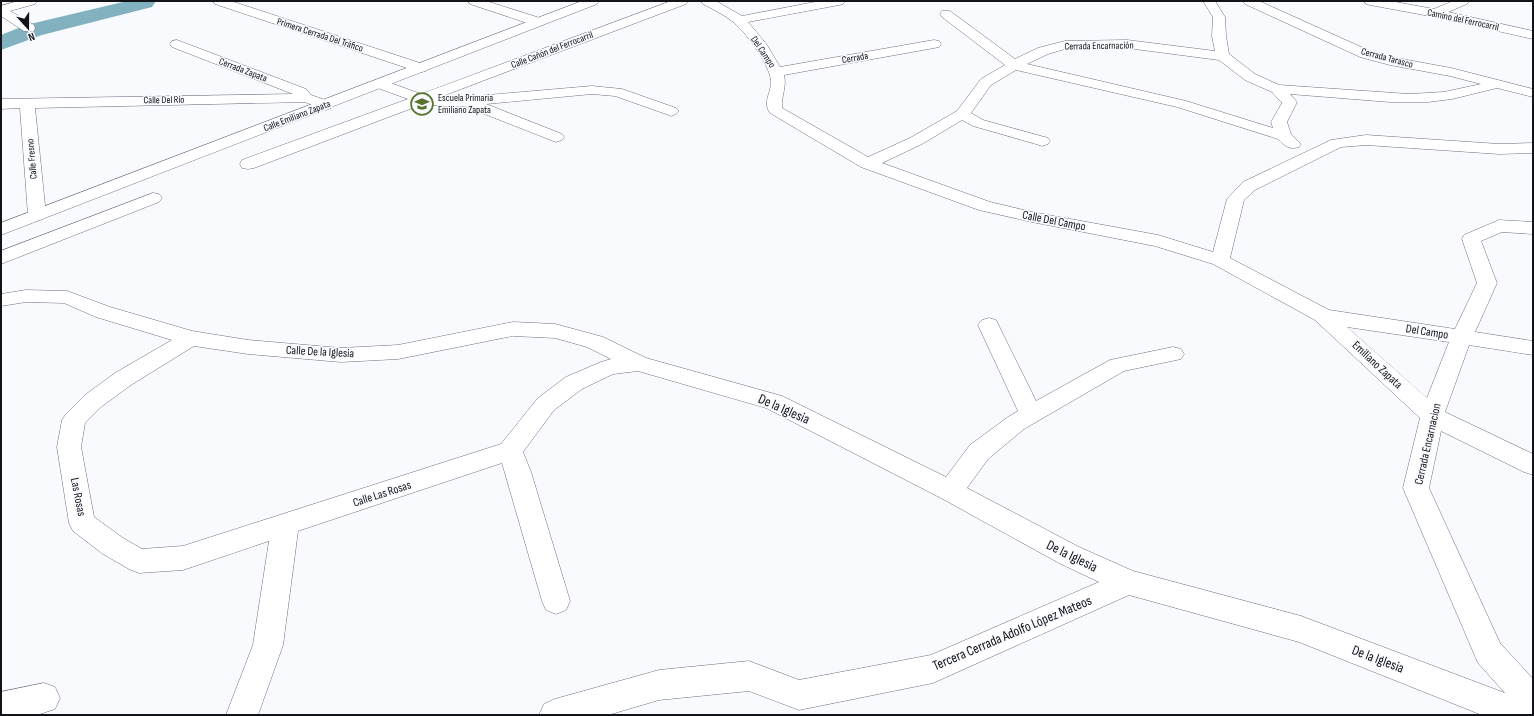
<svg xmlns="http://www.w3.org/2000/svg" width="1534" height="716" viewBox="0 0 1534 716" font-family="'Sofia Sans Condensed',sans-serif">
<rect width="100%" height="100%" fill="#f9fafe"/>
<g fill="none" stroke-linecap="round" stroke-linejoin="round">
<polygon fill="#82b2bf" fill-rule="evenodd" points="127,1 156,1 152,7 42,35 1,50 1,35 26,25"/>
<g stroke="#6c7081" stroke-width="1">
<g id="minor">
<polygon points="18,1 37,1 35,4 10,11 34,25 35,28 34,31 24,31 1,16 1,6"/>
<polygon points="213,1 231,1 426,65 428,68 426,71 421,72 416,71 215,4"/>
<polygon points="468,1 486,1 543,19 544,22 543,25 533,25 470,4"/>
<polygon points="671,1 688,1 686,4 440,97 465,97 592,86 622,89 676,108 679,111 676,114 671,116 666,114 615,96 592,94 486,104 562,134 564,137 562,140 556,142 464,106 444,106 423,104 254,168 248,169 242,168 240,164 242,160 408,99 375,87 373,84 375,81 380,80 385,81 421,94"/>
<path d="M 701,1 L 716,1 L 742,16 L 820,1 L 845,1 L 843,4 L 839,5 L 748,22 L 767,45 L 780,67 L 934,40 L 939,41 L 941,44 L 939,47 L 934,48 L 784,75 C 787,87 781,96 782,108 L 868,157 L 910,138 L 957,111 L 981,79 L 1005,65 L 942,17 L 940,14 L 942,11 L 950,11 L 1015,59 L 1038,48 L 1065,41 L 1127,40 L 1215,51 L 1212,36 L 1213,17 L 1203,1 L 1215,1 L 1225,17 L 1226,36 L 1229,54 L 1255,74 L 1279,85 L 1409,94 L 1444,92 L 1481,84 L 1450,76 L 1390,65 L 1360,57 L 1245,4 L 1243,1 L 1259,1 L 1370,51 L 1391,57 L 1451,68 L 1533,89 L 1533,97 L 1497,88 L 1452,99 L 1428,102 L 1390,102 L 1290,94 L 1297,102 L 1287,122 L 1291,134 L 1301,144 L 1299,147 C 1289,150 1285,146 1278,139 L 1177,107 L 1016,70 L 991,85 L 971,113 L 983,120 L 1048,138 L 1050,141 L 1048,144 L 1042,146 L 1036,144 L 973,126 L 962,120 L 922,144 L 882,163 L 990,202 L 1032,212 L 1158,235 L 1213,252 L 1227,199 L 1243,182 L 1331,140 L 1366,135 L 1499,144 L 1533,143 L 1533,153 L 1499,154 L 1366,145 L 1341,147 L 1255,190 L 1244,200 L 1230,258 L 1329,310 L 1455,329 L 1477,283 L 1462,239 L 1464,235 L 1499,220 L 1533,222 L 1533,234 L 1502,232 L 1481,241 L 1497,283 L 1475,332 L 1533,341 L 1533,355 L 1469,345 L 1445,412 L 1533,454 L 1533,475 L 1524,472 L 1441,431 L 1429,488 L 1500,643 L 1533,679 L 1533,715 L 1482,715 L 1299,642 L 1129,595 L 933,683 L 799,710 L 749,691 L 659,700 L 608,715 L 539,715 L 544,704 L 555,699 L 659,670 L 749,661 L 799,680 L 931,655 L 1099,582 L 1059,563 L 941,498 L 766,408 L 638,371 L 613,374 L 582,389 L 554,410 L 523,452 L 531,472 L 570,601 L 566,610 L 556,614 L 546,610 L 542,601 L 502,463 L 298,531 L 283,645 L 258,715 L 226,715 L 253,645 L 269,541 L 183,570 L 139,573 L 129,569 L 103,554 L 73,531 L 69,523 L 57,447 L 62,420 L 66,414 L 85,395 L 115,373 L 172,340 L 96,317 L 64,303 L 26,302 L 1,306 L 1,294 L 26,290 L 67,291 L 110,307 L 192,331 L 248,340 L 341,348 L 398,345 L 513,322 L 555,324 L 603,337 L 646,358 L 782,396 L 946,477 L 970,445 L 1008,417 L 1018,411 L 978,325 L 982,320 L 989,318 L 996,320 L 1036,401 L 1110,360 L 1173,347 L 1181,349 L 1184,354 L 1181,359 L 1124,371 L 1024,429 L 988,459 L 967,488 L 1079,547 L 1133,571 L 1301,616 L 1505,693 L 1478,663 L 1403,488 L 1420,418 L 1315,320 L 1213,264 L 1155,246 L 1032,222 L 979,210 L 861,167 L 770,113 C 762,102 772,92 771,80 C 768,62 746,32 732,21 C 723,14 712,9 703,4 ZM 1127,48 L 1219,60 L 1245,80 L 1272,92 L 1282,103 L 1271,122 L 1273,128 L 1186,101 L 1027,64 L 1048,54 L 1065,49 ZM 1347,327 L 1449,342 L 1427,398 ZM 513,336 L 555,338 L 587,347 L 611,359 L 601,362 L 566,377 L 538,398 L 501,444 L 183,546 L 142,549 L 123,538 L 94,517 L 81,447 L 85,423 L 101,407 L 131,385 L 194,346 L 248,354 L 341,362 L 398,359 Z"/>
<polygon points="1364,1 1390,1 1434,9 1453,1 1469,1 1467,4 1448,12 1533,31 1533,39 1435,17 1370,5 1366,4"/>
<polygon points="177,40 306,89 311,95 331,102 334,105 331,108 326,110 305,102 35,108 46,215 43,219 37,220 31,219 28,215 20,108 1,109 1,99 293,94 172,47 170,44 172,41"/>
<polygon points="153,193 159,194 162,198 159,202 1,264 1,251"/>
<polygon points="44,683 55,687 60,698 55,709 37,715 1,715 1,692"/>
</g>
</g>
<g stroke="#6c7081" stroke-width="1">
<polygon id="major" points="582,1 599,1 597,4 1,235 1,223"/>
</g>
<use href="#minor" fill="#fff" fill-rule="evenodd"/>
<use href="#major" fill="#fff" fill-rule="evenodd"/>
</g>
<defs>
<g id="school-ring" transform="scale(1.15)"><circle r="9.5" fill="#f9fafe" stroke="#56742a" stroke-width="1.5"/><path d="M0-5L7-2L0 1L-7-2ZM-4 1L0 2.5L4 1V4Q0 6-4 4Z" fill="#56742a"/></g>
</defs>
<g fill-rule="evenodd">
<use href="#school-ring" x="422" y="104"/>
</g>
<g text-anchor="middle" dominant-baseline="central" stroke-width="3" stroke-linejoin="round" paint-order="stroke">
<g font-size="10" fill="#111319" stroke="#f9fafe">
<text transform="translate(1463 20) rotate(12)">Camino del Ferrocarril</text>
<text transform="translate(320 35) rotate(18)">Primera Cerrada Del Tráfico</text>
<text transform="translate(1099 46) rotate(-1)">Cerrada Encarnación</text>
<text transform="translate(552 50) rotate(-21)">Calle Cañón del Ferrocarril</text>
<text transform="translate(763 52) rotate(56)">Del Campo</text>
<text transform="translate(855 58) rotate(-10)">Cerrada</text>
<text transform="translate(1387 58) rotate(15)">Cerrada Tarasco</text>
<text transform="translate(243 70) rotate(21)">Cerrada Zapata</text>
<text transform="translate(164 100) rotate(-1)">Calle Del Río</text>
<text transform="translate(297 116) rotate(-21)">Calle Emiliano Zapata</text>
<text transform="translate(32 159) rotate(-95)">Calle Fresno</text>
</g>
<g font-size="10" fill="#111319" stroke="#f9fafe" text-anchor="start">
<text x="438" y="98">Escuela Primaria<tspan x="438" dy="12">Emiliano Zapata</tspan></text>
</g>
<g font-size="12" fill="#111319" stroke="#f9fafe">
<text transform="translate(1054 221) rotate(11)">Calle Del Campo</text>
<text transform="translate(1427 332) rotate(9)">Del Campo</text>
<text transform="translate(320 352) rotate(3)">Calle De la Iglesia</text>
<text transform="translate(1377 365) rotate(43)">Emiliano Zapata</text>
<text transform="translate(1428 444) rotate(-77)">Cerrada Encarnacion</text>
<text transform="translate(382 494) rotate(-18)">Calle Las Rosas</text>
<text transform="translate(78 497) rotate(79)">Las Rosas</text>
</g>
<g font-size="14" fill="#111319" stroke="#f9fafe">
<text transform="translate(784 409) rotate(24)">De la Iglesia</text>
<text transform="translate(1072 556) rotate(26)">De la Iglesia</text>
<text transform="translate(1012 633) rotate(-23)">Tercera Cerrada Adolfo López Mateos</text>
<text transform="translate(1378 659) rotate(21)">De la Iglesia</text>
</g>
</g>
<rect width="1534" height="716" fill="none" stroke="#111319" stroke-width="4"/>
<g transform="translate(28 28) rotate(159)" stroke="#f9fafe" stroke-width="3" paint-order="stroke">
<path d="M0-3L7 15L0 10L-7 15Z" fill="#111319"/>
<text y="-6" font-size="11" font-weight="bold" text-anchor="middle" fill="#111319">N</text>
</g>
</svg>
